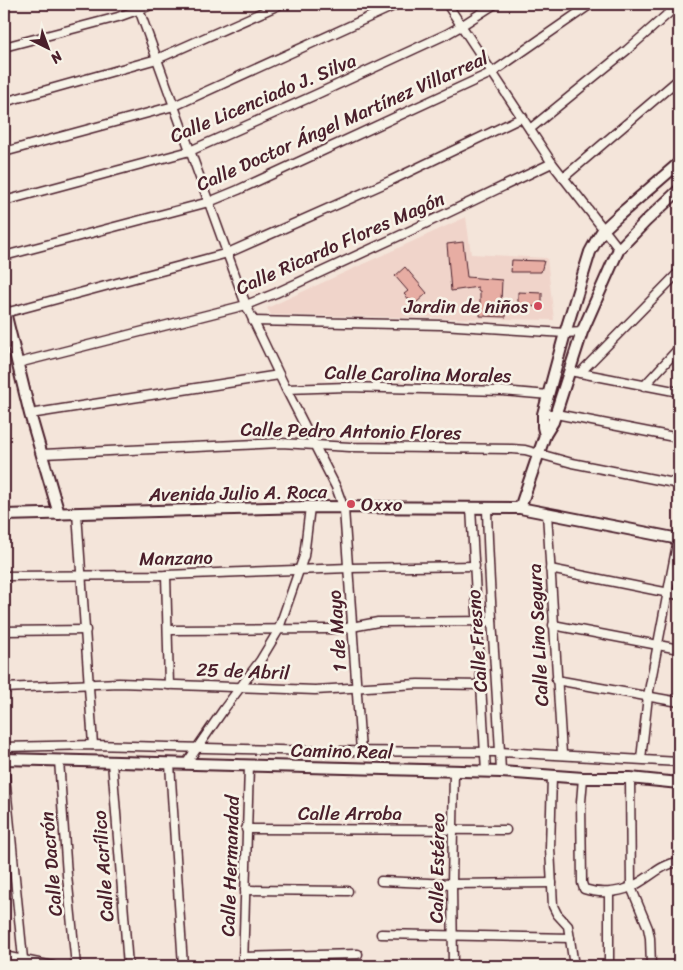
<svg xmlns="http://www.w3.org/2000/svg" width="683" height="970" viewBox="0 0 683 970" font-family="Sriracha,sans-serif">
<rect width="100%" height="100%" fill="#f4e5da"/>
<filter id="ink" filterUnits="userSpaceOnUse"><feTurbulence type="fractalNoise" baseFrequency=".02" numOctaves="2"/><feDisplacementMap in="SourceGraphic" scale="10" xChannelSelector="R" yChannelSelector="G"/><feConvolveMatrix kernelMatrix="1 2 1 2 8 2 1 2 1" color-interpolation-filters="sRGB"/></filter>
<g filter="url(#ink)">
<polygon fill="#f0d4ca" points="466,217 471,254 547,258 554,320 271,315 267,308"/>
<g fill="#e7ada3" stroke="#4a1f2b">
<polygon points="463,242 467,277 502,280 501,302 507,303 506,317 480,316 480,291 478,291 478,287 451,291 447,244"/>
<polygon points="512,260 544,261 541,272 511,272"/>
<polygon points="405,267 427,293 414,305 404,294 408,291 395,276"/>
<polygon points="518,292 542,293 542,307 518,306"/>
</g>
<g fill="none" stroke-linecap="round" stroke-linejoin="round">
<g stroke="#4a1f2b" stroke-width="11">
<g id="street">
<polyline points="137,4 246,305 286,389 336,487 344,509 361,751"/>
<polyline points="447,4 552,163 619,249"/>
<polyline points="4,47 118,17 154,4"/>
<polyline points="4,102 157,59 281,4"/>
<polyline points="530,129 627,50 679,4"/>
<polyline points="4,152 174,106 398,4"/>
<polyline points="673,169 679,176"/>
<polyline points="563,178 679,79"/>
<polyline points="4,201 190,151 315,95 447,34 461,26 495,4"/>
<polyline points="4,256 209,202 238,190 493,72 591,4"/>
<polyline points="5,313 228,253 390,181 523,117"/>
<polyline points="253,321 442,325 565,333 582,332"/>
<polyline points="18,363 246,305 276,293 414,229 552,163"/>
<polyline points="570,371 679,392"/>
<polyline points="580,373 679,272"/>
<polyline points="644,386 679,348"/>
<polyline points="286,389 347,387 502,391 549,395"/>
<polyline points="30,414 279,375"/>
<polyline points="543,414 556,414 679,438"/>
<polyline points="43,454 281,443 350,447 512,449 525,450 572,463 679,484"/>
<polyline points="471,508 486,772"/>
<path d="M 487,508 C 489,596 497,684 501,772"/>
<polyline points="77,513 93,745"/>
<polyline points="547,513 562,754"/>
<polyline points="550,569 679,595"/>
<polyline points="166,575 169,685"/>
<polyline points="4,576 166,575 349,568 475,566"/>
<polyline points="553,625 679,649"/>
<polyline points="168,630 330,629 341,629 378,622 492,621"/>
<polyline points="4,631 86,630"/>
<polyline points="556,680 679,702"/>
<polyline points="4,688 119,683 315,690 418,684 481,685"/>
<polyline points="4,747 93,745 316,751 500,752 679,762"/>
<polyline points="641,759 648,696 678,539"/>
<polyline points="59,760 67,875 76,966"/>
<polyline points="112,762 128,966"/>
<polyline points="170,764 183,966"/>
<polyline points="186,764 224,709 260,661 278,631 304,556 310,507"/>
<polyline points="4,766 23,959"/>
<polyline points="552,776 550,848 553,906 557,914 568,926 574,966"/>
<path d="M 583,778 L 581,802 L 582,883 L 584,889 C 599,894 617,893 631,887 C 648,880 660,864 679,862"/>
<polyline points="630,778 631,887 648,928 650,938 651,966"/>
<polyline points="246,829 506,830"/>
<polyline points="381,881 452,884 552,883"/>
<polyline points="245,890 348,891"/>
<polyline points="381,934 570,938"/>
<polyline points="4,956 53,966"/>
<polyline points="243,957 358,954"/>
<polyline points="243,966 249,766"/>
<polyline points="453,966 452,884 454,771"/>
<polyline points="609,966 609,893"/>
</g>
</g>
<g stroke="#4a1f2b" stroke-width="14">
<g id="secondary">
<polyline points="4,308 30,414 59,514"/>
<polyline points="545,435 543,427 543,414 565,333 590,252 596,241 603,230 618,216 679,163"/>
<polyline points="520,508 545,435 553,422 582,332 612,264 619,249 646,221 679,190"/>
<polyline points="4,515 310,507 520,508 679,539"/>
<polyline points="4,759 501,772 583,778 630,778 679,783"/>
</g>
</g>
<use href="#street" stroke="#f7f3e8" stroke-width="8"/>
<use href="#secondary" stroke="#f7f3e8" stroke-width="10"/>
</g>
</g>
<g fill="#d1495b" stroke="#f7f3e8" stroke-width="2">
<circle cx="538" cy="306" r="5"/>
<circle cx="351" cy="504" r="5"/>
</g>
<g text-anchor="middle" dominant-baseline="central" stroke-width="5" stroke-linejoin="round" paint-order="stroke">
<g font-size="19" fill="#4a1f2b" stroke="#f7f3e8">
<text transform="translate(263 98) rotate(-23)">Calle Licenciado J. Silva</text>
<text transform="translate(342 121) rotate(-24)">Calle Doctor Ángel Martínez Villarreal</text>
<text transform="translate(340 243) rotate(-24)">Calle Ricardo Flores Magón</text>
<text transform="translate(418 374) rotate(1)">Calle Carolina Morales</text>
<text transform="translate(351 431) rotate(1)">Calle Pedro Antonio Flores</text>
<text transform="translate(238 493) rotate(-1)">Avenida Julio A. Roca</text>
<text transform="translate(176 558) rotate(-1)">Manzano</text>
<text transform="translate(337 631) rotate(-94)">1 de Mayo</text>
<text transform="translate(538 635) rotate(-93)">Calle Lino Segura</text>
<text transform="translate(477 641) rotate(-94)">Calle Fresno</text>
<text transform="translate(243 671) rotate(2)">25 de Abril</text>
<text transform="translate(342 751) rotate(1)">Camino Real</text>
<text x="350" y="813">Calle Arroba</text>
<text transform="translate(51 864) rotate(-95)">Calle Dacrón</text>
<text transform="translate(103 866) rotate(-94)">Calle Acrílico</text>
<text transform="translate(230 866) rotate(-88)">Calle Hermandad</text>
<text transform="translate(437 868) rotate(-89)">Calle Estéreo</text>
</g>
<g font-size="19" fill="#4a1f2b" stroke="#f7f3e8" text-anchor="end">
<text x="528" y="306">Jardin de niños</text>
<text x="361" y="504" text-anchor="start">Oxxo</text>
</g>
</g>
<rect width="683" height="970" fill="none" stroke="#f7f3e8" stroke-width="20"/>
<rect x="10" y="10" width="663" height="950" fill="none" stroke="#4a1f2b" stroke-width="2" filter="url(#ink)"/>
<g transform="translate(48 48) rotate(138)" stroke="#f7f3e8" stroke-width="4" paint-order="stroke">
<path d="M0-4L9 19L0 12L-9 19Z" fill="#4a1f2b"/>
<text y="-8" font-size="14" font-weight="bold" text-anchor="middle" fill="#4a1f2b">N</text>
</g>
</svg>
